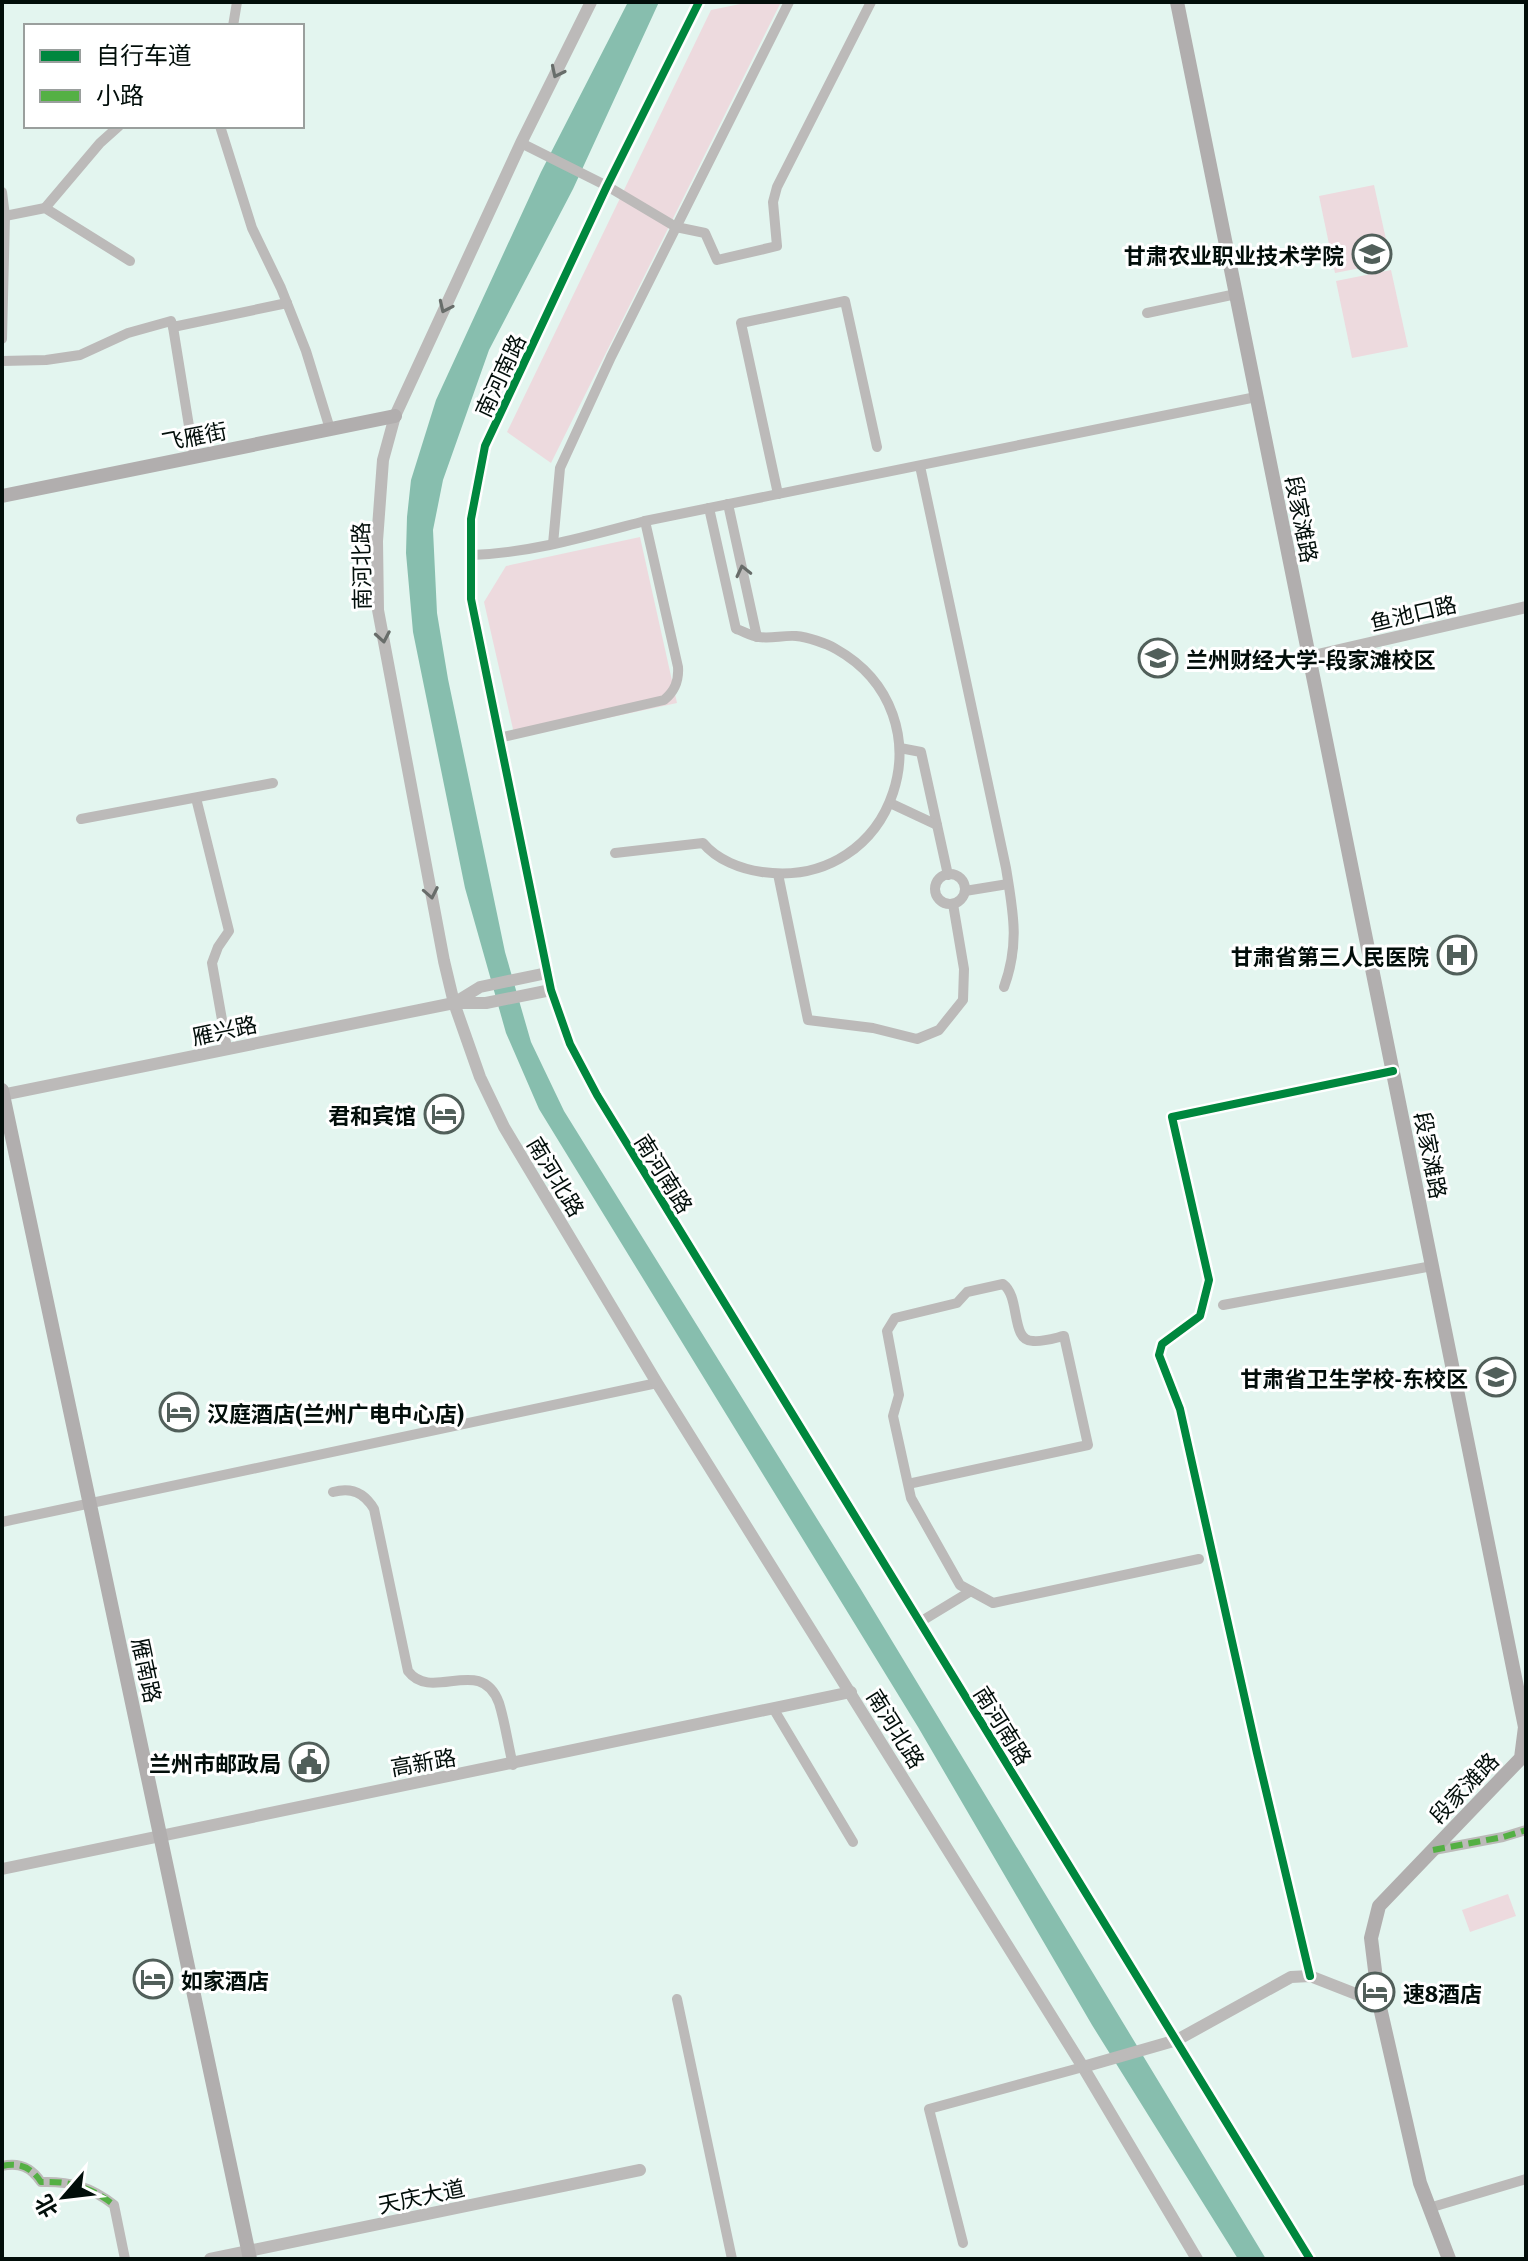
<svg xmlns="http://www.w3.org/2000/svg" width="1528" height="2261" viewBox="0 0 1528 2261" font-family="Literata,'Noto Sans SC',serif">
<rect width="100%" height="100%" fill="#e3f5ef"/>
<g fill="#eddade">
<polygon points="750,2 781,2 551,463 507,432 711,10"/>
<polygon points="1374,185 1391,262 1335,273 1319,196"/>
<polygon points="1391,270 1408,347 1352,358 1336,281"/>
<polygon points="640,537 677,703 515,738 484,602 506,566"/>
<polygon points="1508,1894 1516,1916 1470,1932 1462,1910"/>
</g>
<polygon fill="#87beae" points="628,2 659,2 573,189 489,350 443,480 433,530 437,613 448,679 505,952 531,1042 564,1111 860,1588 1266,2259 1238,2259 1092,2025 918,1727 539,1109 506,1033 465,888 413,632 406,553 407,517 411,480 436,400 541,172"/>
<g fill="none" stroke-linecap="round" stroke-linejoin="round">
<g stroke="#bcbab9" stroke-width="10">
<polyline points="233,26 237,2"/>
<polyline points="220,126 252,228 281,288 306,351 330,429"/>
<polyline points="521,143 607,186 676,227 705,233 717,260 777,246 773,202 777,187 871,2"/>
<polyline points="2,192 5,216 2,339"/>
<polyline points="45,208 100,143 119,126"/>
<polyline points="5,216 45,208 130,261"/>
<polyline points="1147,313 1236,294"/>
<polyline points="173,327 194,457"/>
<polyline points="2,361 46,360 80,355 128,333 171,321 173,327 287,303"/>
<path d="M 920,466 L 1006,868 C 1013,912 1020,943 1004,987"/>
<polyline points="778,494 741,323 845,301 877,447"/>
<polyline points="728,504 757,637"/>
<polyline points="553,544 560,468 611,357 789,2"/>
<path d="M 472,555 C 531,553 588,536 645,521 L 1256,397"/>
<path d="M 499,738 L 664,700 C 675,691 679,681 678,667 L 645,521"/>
<polyline points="900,748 921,752 948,875"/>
<polyline points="196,798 229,931 218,947 212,963 227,1048"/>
<polyline points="890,803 937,825"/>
<polyline points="81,819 273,783"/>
<path d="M 615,853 L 703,843 C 717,860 741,869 762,872 C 896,891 953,715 836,649 C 826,643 807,637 796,636 C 783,635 771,639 759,637 C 751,636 743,631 736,629 L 709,508"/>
<polyline points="778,874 808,1020 873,1028 917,1039 939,1030 963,1000 964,969 953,904"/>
<circle cx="950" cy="889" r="15"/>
<polyline points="965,891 1008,884"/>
<polyline points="1223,1305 1432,1266"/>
<path d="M 908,1484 L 1088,1445 L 1064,1336 C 1055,1338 1043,1342 1033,1341 C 1010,1341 1021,1297 1003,1284 L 967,1292 L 957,1303 L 895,1318 L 887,1331 L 899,1395 L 893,1416 L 911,1498 L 960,1585 L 993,1603 L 1199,1559"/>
<path d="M 333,1492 C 351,1487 364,1492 374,1509 L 408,1671 C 432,1703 481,1654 499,1703 C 505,1722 508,1745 513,1765"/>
<polyline points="2,1522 657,1383"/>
<polyline points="920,1622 971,1591"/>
<polyline points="773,1708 853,1842"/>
<polyline points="1434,1850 1503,1837 1526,1830"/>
<polyline points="1310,1976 1257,1753 1180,1409 1159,1355 1162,1344 1200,1316 1209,1280 1172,1117 1393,1071"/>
<polyline points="677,1999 732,2259"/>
<path d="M 2,2166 C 19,2162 31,2167 41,2182 C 71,2181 91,2187 114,2205 L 125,2259"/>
<polyline points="1429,2208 1526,2179"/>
<polyline points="963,2243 929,2109 1083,2067"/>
</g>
<g stroke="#bcbab9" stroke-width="12">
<polyline points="591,2 521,143 395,416 383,460 377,541 378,610 444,961 454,1003 480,1077 504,1127 657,1383 1083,2067 1197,2259"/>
<polyline points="699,2 607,186 485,446 471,519 471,599 551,990 570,1044 597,1095 1310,2259"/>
<polyline points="1309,657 1526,607"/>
<polyline points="454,1003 480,987 547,973"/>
<polyline points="2,1095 454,1003 486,1003 551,990"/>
<polyline points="2,1869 851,1692"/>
<polyline points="1083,2067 1177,2040 1291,1977 1310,1976 1379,2003"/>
<polyline points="210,2259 640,2170"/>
</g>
<g stroke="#b1aeae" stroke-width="14">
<polyline points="1177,2 1525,1727 1521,1758 1379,1906 1371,1938 1379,2003 1420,2183 1449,2259"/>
<polyline points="2,496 395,416"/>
<polyline points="2,1090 250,2259"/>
</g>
<g stroke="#54b044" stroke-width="6" stroke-dasharray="12 6" stroke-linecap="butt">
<polyline points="1433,1850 1503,1837 1526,1830"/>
<path d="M 2,2166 C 19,2162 31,2167 41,2182 C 71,2181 91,2187 114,2205"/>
</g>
<g stroke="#fff" stroke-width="13">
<g id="cycleway">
<polyline points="699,2 607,186 485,446 471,519 471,599 551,990 570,1044 597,1095 1310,2259"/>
<polyline points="1310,1976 1257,1753 1180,1409 1159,1355 1162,1344 1200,1316 1209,1280 1172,1117 1393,1071"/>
</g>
</g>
<use href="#cycleway" stroke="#00873e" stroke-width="8"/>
</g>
<defs><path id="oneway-chevron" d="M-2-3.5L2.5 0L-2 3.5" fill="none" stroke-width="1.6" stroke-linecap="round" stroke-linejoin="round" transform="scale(2)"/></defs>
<g stroke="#686d6a">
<use href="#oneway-chevron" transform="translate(557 72) rotate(116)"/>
<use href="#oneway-chevron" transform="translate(445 307) rotate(115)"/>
<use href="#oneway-chevron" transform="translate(743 571) rotate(-103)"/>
<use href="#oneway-chevron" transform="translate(383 637) rotate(80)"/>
<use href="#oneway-chevron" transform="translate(431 893) rotate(79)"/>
</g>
<defs>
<g id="university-ring" transform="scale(2)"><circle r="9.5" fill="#fff" stroke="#515f5a" stroke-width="1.5"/><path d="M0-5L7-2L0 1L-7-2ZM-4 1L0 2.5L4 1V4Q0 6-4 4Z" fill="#515f5a"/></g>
<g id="hospital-ring" transform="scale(2)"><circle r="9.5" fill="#fff" stroke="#515f5a" stroke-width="1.5"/><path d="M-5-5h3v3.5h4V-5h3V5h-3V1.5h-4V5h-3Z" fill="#515f5a"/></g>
<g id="hotel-ring" transform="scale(2)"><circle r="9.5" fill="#fff" stroke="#515f5a" stroke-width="1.5"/><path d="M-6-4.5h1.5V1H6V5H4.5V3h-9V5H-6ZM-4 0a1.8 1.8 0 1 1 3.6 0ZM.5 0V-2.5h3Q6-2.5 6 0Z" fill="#515f5a"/></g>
<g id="civic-ring" transform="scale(2)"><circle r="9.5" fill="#fff" stroke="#515f5a" stroke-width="1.5"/><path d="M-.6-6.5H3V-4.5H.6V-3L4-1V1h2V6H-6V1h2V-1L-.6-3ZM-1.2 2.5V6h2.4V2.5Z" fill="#515f5a"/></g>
</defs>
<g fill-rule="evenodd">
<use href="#university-ring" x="1372" y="254"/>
<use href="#university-ring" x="1158" y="658"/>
<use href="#hospital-ring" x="1457" y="955"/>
<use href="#hotel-ring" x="444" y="1114"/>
<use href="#university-ring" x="1496" y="1377"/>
<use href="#hotel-ring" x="179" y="1412"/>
<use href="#civic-ring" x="309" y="1762"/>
<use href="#hotel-ring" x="153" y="1979"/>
<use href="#hotel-ring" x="1375" y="1992"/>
</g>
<g text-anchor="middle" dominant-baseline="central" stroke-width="6" stroke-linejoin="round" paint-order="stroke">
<g font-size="22" font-weight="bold" fill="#020e0a" stroke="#fff" text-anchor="end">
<text x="1344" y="254">甘肃农业职业技术学院</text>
<text x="1186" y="658" text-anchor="start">兰州财经大学-段家滩校区</text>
<text x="1429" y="955">甘肃省第三人民医院</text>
<text x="416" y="1114">君和宾馆</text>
<text x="1468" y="1377">甘肃省卫生学校-东校区</text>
<text x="207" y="1412" text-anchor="start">汉庭酒店(兰州广电中心店)</text>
<text x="281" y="1762">兰州市邮政局</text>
<text x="181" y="1979" text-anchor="start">如家酒店</text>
<text x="1403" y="1992" text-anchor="start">速8酒店</text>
</g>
<g font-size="22" fill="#020e0a" stroke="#fff">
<text transform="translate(499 375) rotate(-65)">南河南路</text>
<text transform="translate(194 435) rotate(-11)">飞雁街</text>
<text transform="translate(1303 519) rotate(79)">段家滩路</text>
<text transform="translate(360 566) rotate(-91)">南河北路</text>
<text transform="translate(1413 612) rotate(-13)">鱼池口路</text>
<text transform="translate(224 1029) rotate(-12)">雁兴路</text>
<text transform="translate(1432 1155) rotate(79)">段家滩路</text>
<text transform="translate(665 1173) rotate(58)">南河南路</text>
<text transform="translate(557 1176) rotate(59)">南河北路</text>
<text transform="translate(148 1670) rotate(78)">雁南路</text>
<text transform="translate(1004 1725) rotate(58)">南河南路</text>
<text transform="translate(897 1728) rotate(58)">南河北路</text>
<text transform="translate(423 1761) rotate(-10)">高新路</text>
<text transform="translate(1463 1787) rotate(-46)">段家滩路</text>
<text transform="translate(421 2195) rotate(-12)">天庆大道</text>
</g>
</g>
<rect width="1528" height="2261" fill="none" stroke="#020e0a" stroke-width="8"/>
<rect x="24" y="24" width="280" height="104" fill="#ffffff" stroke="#9a9f9d" stroke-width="2"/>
<rect x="40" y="50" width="40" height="12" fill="#00873e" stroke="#9a9f9d" stroke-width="2"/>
<text x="96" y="64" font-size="24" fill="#020e0a">自行车道</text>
<rect x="40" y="90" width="40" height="12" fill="#54b044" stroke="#9a9f9d" stroke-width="2"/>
<text x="96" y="104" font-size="24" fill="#020e0a">小路</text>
<g transform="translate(64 2197) rotate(242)" stroke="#ffffff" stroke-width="6" paint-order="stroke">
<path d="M0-6L14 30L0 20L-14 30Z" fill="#020e0a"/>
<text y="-12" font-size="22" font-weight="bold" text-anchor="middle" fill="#020e0a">北</text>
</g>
</svg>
